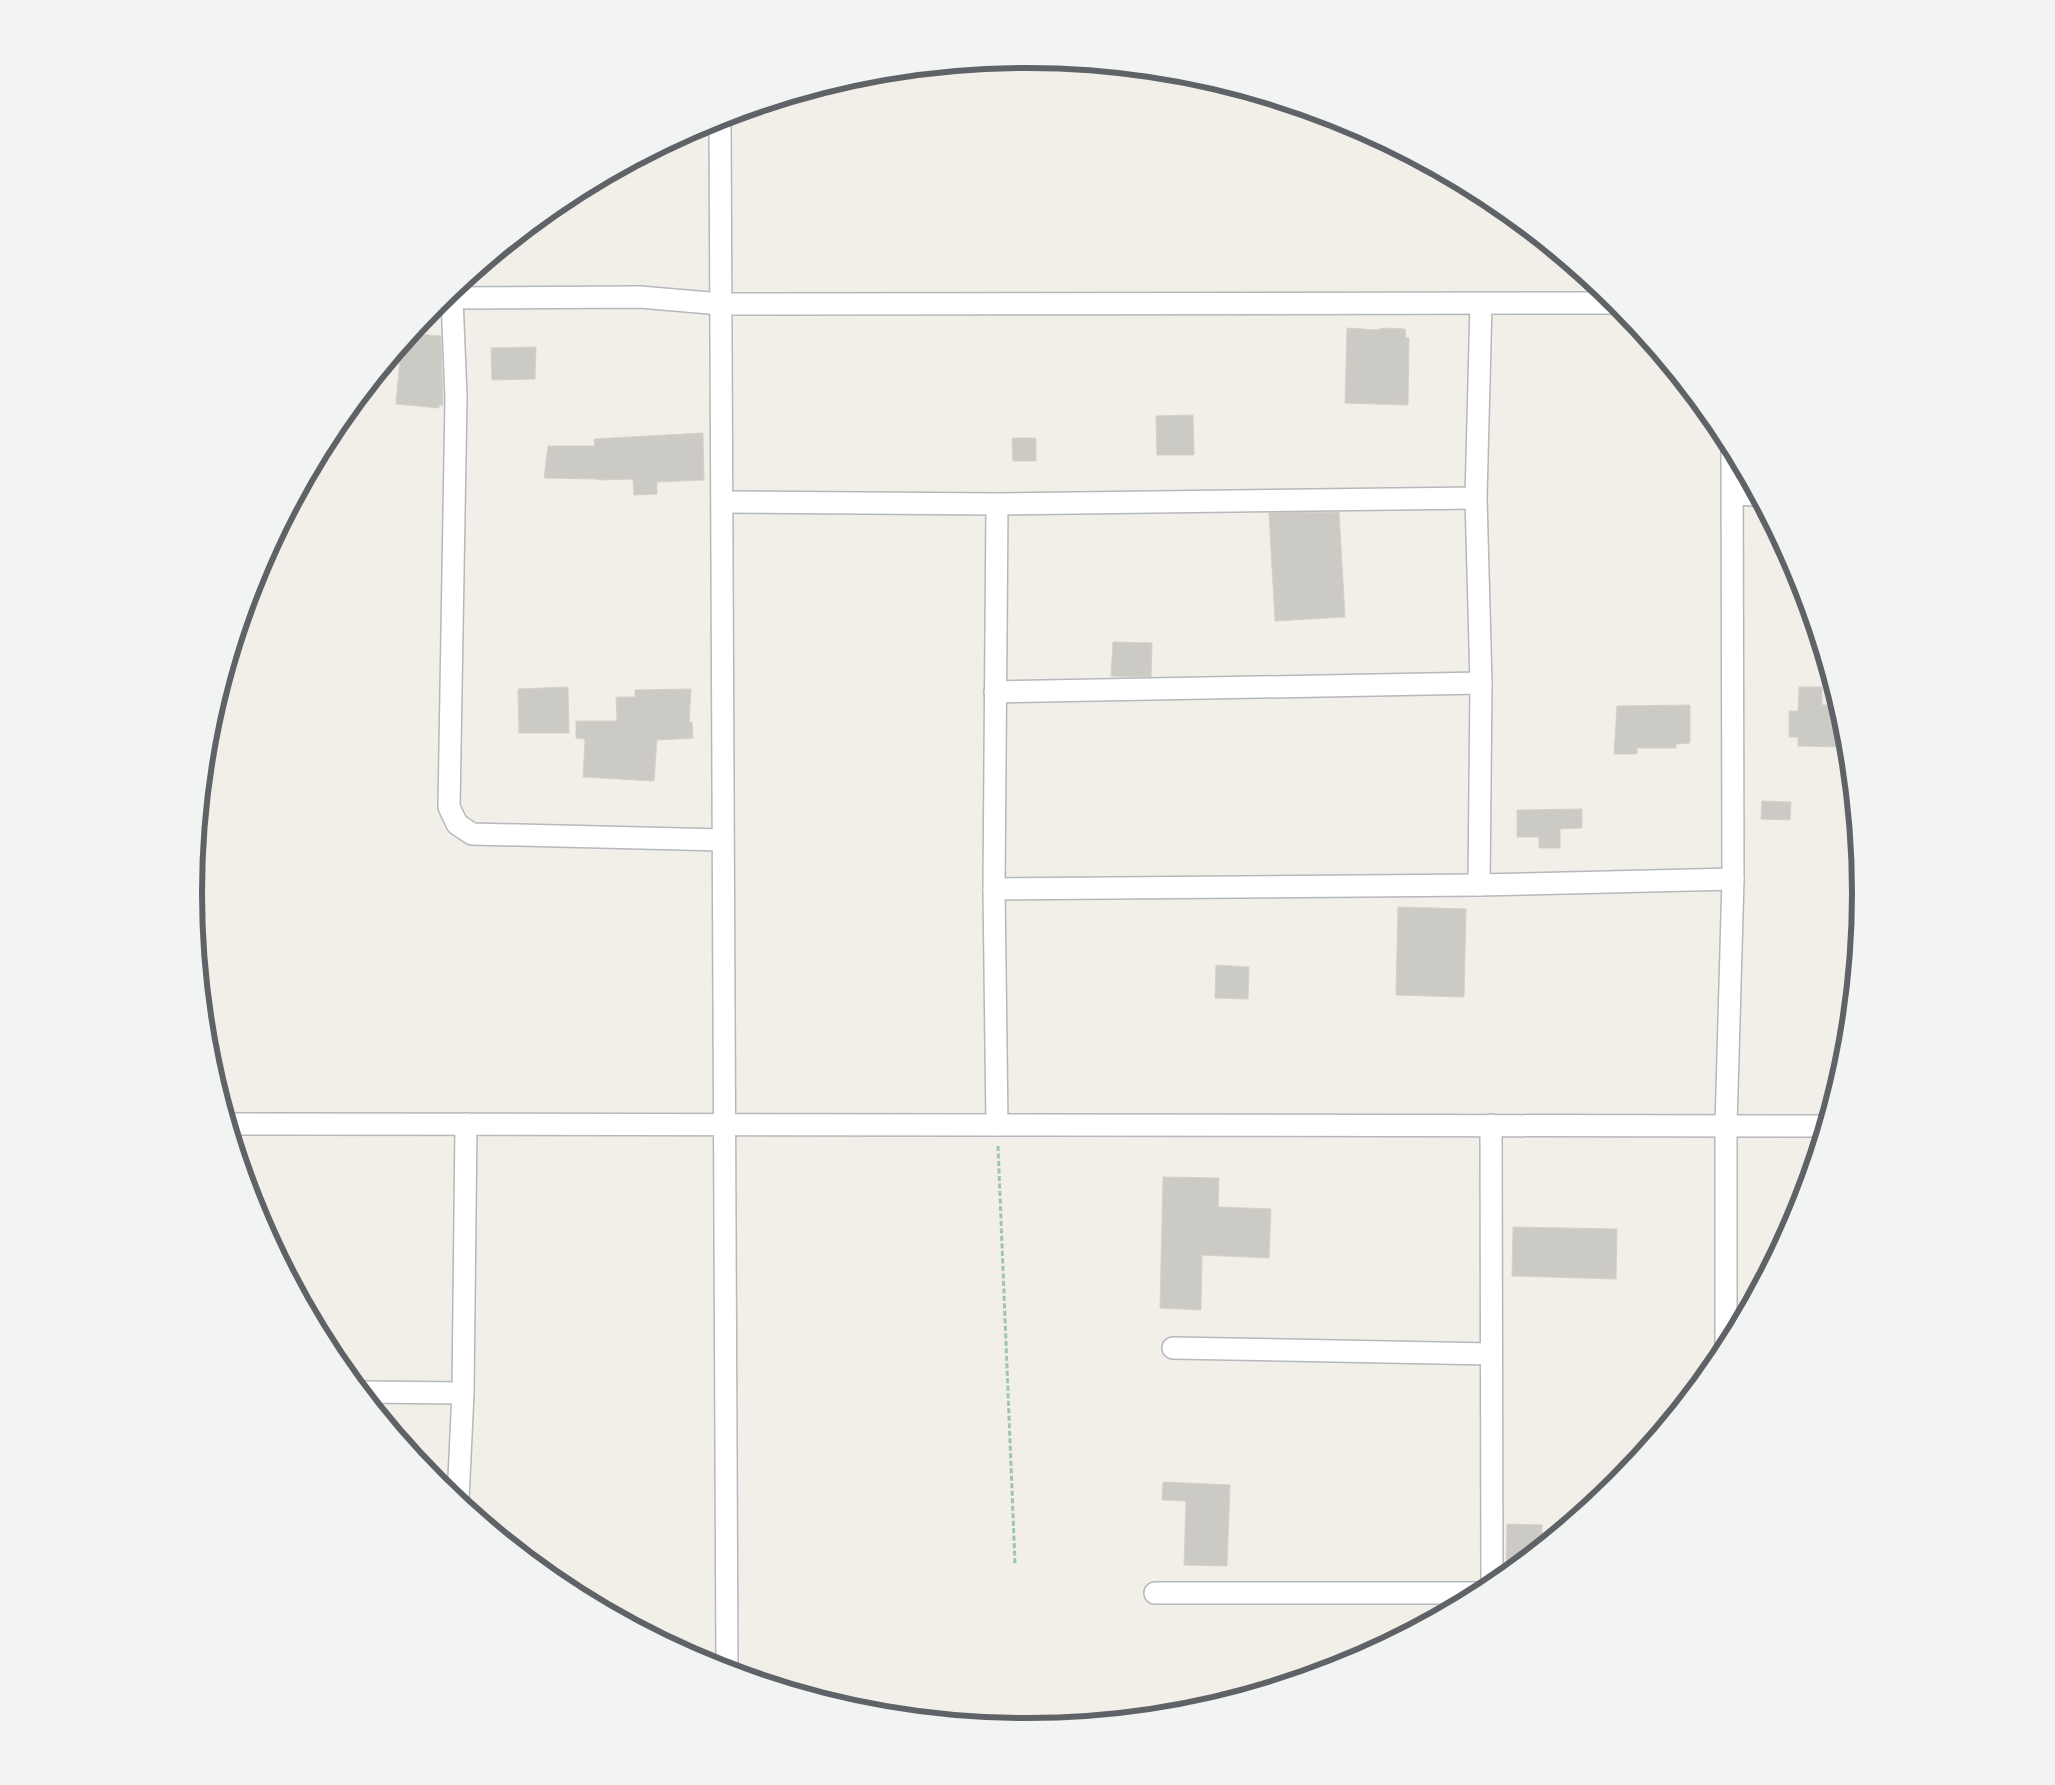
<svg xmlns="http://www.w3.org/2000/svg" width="2055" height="1785" viewBox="0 0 2055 1785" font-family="Barlow,sans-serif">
<rect width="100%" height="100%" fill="#f1efe8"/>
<g fill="#cccac5" stroke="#d6d1c6">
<polygon points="1347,328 1377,330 1383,328 1405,329 1406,338 1409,338 1408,405 1345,403"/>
<polygon points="417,334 441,336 443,405 439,405 439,408 396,404 401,348 406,342 417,344"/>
<polygon points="536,347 535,379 492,380 491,348"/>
<polygon points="1193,415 1194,455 1157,455 1156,416"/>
<polygon points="703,433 704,480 657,482 657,494 634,495 633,479 598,480 598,479 544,478 548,446 595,446 594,439"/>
<polygon points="1012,438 1036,438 1036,461 1013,461"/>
<polygon points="1339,512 1345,617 1275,621 1269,513"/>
<polygon points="1113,642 1152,643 1151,677 1111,676"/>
<polygon points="568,687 569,733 519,733 518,689"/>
<polygon points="1799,687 1822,687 1822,705 1838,705 1844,727 1844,747 1798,746 1798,737 1789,737 1789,711 1798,711"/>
<polygon points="691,689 689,722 692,722 693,738 657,740 654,781 583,777 585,739 576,738 576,721 617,721 616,697 635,697 635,690"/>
<polygon points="1690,705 1690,743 1676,744 1676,748 1637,748 1637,754 1614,754 1617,706"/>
<polygon points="1762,801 1791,802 1790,820 1761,819"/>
<polygon points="1582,809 1582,828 1560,829 1560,848 1539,848 1539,837 1517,837 1517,810"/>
<polygon points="1398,907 1466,909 1464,997 1396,995"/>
<polygon points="1216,965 1249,967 1248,999 1215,998"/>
<polygon points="1163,1177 1219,1178 1218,1207 1271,1209 1269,1258 1202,1255 1201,1310 1160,1308"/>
<polygon points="1513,1227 1617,1229 1616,1279 1512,1276"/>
<polygon points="1163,1482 1230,1485 1227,1566 1184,1565 1186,1501 1162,1500"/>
<polygon points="1507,1524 1542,1525 1541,1544 1506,1573"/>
</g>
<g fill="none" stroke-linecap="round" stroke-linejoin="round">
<g stroke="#b5b8bc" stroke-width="24">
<g id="minor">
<polyline points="720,119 727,1669"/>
<polyline points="444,298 640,297 721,304 1617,303"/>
<polyline points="452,298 456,397 449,807 457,824 472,834 723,840"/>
<polyline points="1733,494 1756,495"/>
<polyline points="722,502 997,504 1476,498"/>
<polyline points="997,504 994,889 997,1125"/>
<polyline points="995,692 1481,683"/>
<polyline points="1479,885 1481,683 1476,498 1481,303"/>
<polyline points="994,889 1479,885 1733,879"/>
<polyline points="231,1124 1824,1126"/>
<polyline points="1491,1125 1492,1584"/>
<polyline points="1726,1345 1726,1126 1733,879 1732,450"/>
<polyline points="1173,1348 1491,1354"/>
<polyline points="364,1392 463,1393"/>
<polyline points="458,1499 463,1393 466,1124"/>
<polyline points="1155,1593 1476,1593"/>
</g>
</g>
<polyline stroke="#9cc7a9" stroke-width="3" stroke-dasharray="5 2.5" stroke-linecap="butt" points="998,1146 1015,1564"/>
<use href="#minor" stroke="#fff" stroke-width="21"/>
</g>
<path d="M0 0H2055V1785H0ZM202 893a825 825 0 1 1 1650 0a825 825 0 1 1-1650 0Z" fill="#f2f3f3" fill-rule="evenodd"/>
<path fill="none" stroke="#5f6368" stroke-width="6" d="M202 893a825 825 0 1 1 1650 0a825 825 0 1 1-1650 0Z"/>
</svg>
